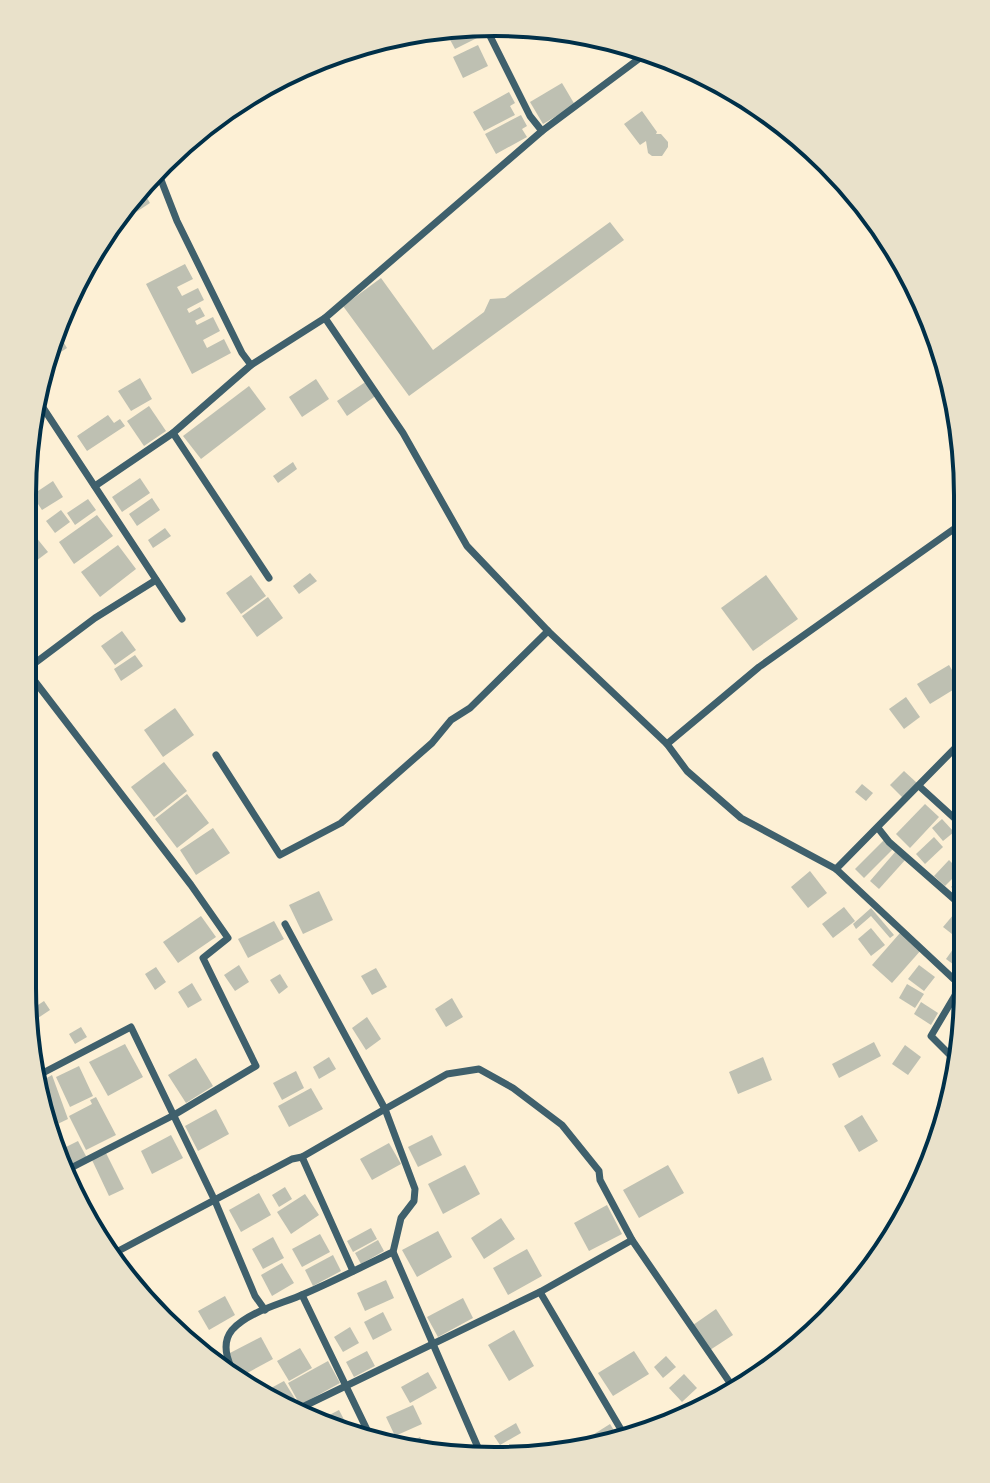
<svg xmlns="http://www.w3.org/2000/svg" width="990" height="1483" viewBox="0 0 990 1483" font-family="'Public Sans',sans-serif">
<rect width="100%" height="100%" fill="#fdf0d5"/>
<g fill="#bec0b2">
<polygon points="492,22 495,22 516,26 498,34"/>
<polygon points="480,25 485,34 455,49 446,32"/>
<polygon points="478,45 488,66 463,78 453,57"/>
<polygon points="562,83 575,105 543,124 530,102"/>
<polygon points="509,92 515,103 510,106 515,115 484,131 473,112"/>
<polygon points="642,111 657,132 656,134 661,134 668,142 668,147 662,156 652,156 648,153 646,141 640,145 624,124"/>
<polygon points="521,115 527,126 522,129 527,137 496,154 485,134"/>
<polygon points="141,188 150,203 124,220 121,215"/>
<polygon points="610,222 624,240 409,396 343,306 381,278 433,350 484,312 490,299 505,298"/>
<polygon points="185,264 193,279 177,287 182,296 198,288 204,300 187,309 189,313 200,307 205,316 195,321 197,325 213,317 220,331 203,340 207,348 224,339 231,353 192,374 146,284"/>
<polygon points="61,338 67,348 45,362 51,345"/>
<polygon points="140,378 152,399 131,411 118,391"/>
<polygon points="316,379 329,399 302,417 289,397"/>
<polygon points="367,381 377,395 347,416 337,401"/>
<polygon points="249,386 266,409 201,459 183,436"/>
<polygon points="149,406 166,431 144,446 127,421"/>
<polygon points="108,415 114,423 120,419 125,426 87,451 77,436"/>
<polygon points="293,462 297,469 278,483 273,476"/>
<polygon points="140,478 150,493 122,512 112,497"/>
<polygon points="53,481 63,497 42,510 32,495"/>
<polygon points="152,498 160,510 137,526 129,514"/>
<polygon points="88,499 96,510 75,525 67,513"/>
<polygon points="61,510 70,522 55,533 46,521"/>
<polygon points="97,515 113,536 74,564 59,542"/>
<polygon points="165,528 171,536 153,548 148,540"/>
<polygon points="31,531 48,552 28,567 29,533"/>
<polygon points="118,545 136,569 100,597 81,572"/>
<polygon points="310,573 317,581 299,594 293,586"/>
<polygon points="251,575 266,596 241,614 226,593"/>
<polygon points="766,575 798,619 753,651 721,608"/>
<polygon points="268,597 283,618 257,637 242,616"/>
<polygon points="122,631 136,650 115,665 101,646"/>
<polygon points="135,655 143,666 121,681 114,669"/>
<polygon points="949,665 961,685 930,704 917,684"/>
<polygon points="906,697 920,717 904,729 889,709"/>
<polygon points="175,708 194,735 163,757 144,730"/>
<polygon points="164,762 187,791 154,817 131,787"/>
<polygon points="904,771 917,783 903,798 890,785"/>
<polygon points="862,784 873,793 866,801 855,792"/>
<polygon points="187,794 209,823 177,848 155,819"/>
<polygon points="925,804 939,817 910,848 896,834"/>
<polygon points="942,819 954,832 943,841 932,828"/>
<polygon points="213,828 230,853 196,875 180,850"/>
<polygon points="934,837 943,847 925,864 916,854"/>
<polygon points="884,840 893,849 864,878 855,869"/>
<polygon points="896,851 906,859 879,889 870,881"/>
<polygon points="949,860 960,871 945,886 934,876"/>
<polygon points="810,871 827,893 808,908 791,887"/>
<polygon points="962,874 962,896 951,887"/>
<polygon points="319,891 333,920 303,934 289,905"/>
<polygon points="844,907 855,921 833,938 822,924"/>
<polygon points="871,908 894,935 890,938 871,916 856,929 853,924"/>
<polygon points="954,914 961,924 952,934 943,927"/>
<polygon points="201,916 216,937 178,963 163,942"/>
<polygon points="274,921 284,939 248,958 238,939"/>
<polygon points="871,928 885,945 871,956 858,939"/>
<polygon points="900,933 921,950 892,983 872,965"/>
<polygon points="956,945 961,948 961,970 946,959"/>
<polygon points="239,965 249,982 235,991 224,975"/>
<polygon points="919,965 935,977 924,991 908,979"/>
<polygon points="156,967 166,982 155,990 145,974"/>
<polygon points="376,968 387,987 372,995 361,976"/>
<polygon points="280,974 288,987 279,994 270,980"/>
<polygon points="192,983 202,1000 188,1008 178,992"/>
<polygon points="907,984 924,994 915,1008 899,998"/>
<polygon points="452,998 463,1017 446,1027 435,1009"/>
<polygon points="44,1001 50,1010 38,1018 32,1009"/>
<polygon points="921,1002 938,1013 931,1025 914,1014"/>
<polygon points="367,1017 381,1039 366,1050 352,1028"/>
<polygon points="81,1027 87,1037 75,1044 69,1034"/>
<polygon points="874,1042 881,1056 839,1078 832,1064"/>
<polygon points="125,1044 143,1077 108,1096 89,1062"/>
<polygon points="905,1045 921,1057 908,1075 892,1064"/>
<polygon points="329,1057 336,1069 319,1079 313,1067"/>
<polygon points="763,1057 772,1080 738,1094 729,1072"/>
<polygon points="196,1058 213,1086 186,1103 168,1075"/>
<polygon points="79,1066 93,1096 70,1107 56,1077"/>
<polygon points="296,1071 304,1088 282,1100 273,1083"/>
<polygon points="959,1074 959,1080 955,1092 949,1088"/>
<polygon points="52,1075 68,1119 45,1130 38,1083"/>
<polygon points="311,1088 323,1109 289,1127 278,1106"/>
<polygon points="96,1097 116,1135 86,1150 69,1116 92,1104 90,1100"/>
<polygon points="216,1109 229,1134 198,1151 185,1126"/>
<polygon points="862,1115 878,1141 859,1152 844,1126"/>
<polygon points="171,1135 183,1158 152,1174 141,1151"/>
<polygon points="432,1135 442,1155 418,1167 408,1147"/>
<polygon points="78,1141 87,1158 62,1170 54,1153"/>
<polygon points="389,1143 401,1164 372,1180 360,1159"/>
<polygon points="106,1153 124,1189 109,1196 92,1160"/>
<polygon points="465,1165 480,1194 443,1214 428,1184"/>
<polygon points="668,1165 684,1193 639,1218 623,1190"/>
<polygon points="285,1187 292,1199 279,1207 272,1195"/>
<polygon points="259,1193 271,1215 241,1232 229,1210"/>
<polygon points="305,1194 319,1215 291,1234 277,1212"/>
<polygon points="607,1205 622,1234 589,1251 574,1223"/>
<polygon points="501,1218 515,1239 484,1259 471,1238"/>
<polygon points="371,1228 377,1239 353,1252 347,1241"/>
<polygon points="438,1231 452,1257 417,1277 402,1250"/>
<polygon points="320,1234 330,1252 302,1267 292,1249"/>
<polygon points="273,1237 284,1258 263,1269 252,1249"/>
<polygon points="378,1240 384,1251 361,1264 355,1253"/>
<polygon points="527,1249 542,1276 508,1295 493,1268"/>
<polygon points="333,1255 341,1271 313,1286 305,1270"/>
<polygon points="282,1263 294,1283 272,1296 261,1275"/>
<polygon points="123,1264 131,1281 130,1282 117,1267"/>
<polygon points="386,1280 394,1298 365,1311 357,1293"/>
<polygon points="225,1296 235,1315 209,1330 198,1311"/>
<polygon points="463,1298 473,1318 438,1337 427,1317"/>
<polygon points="716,1309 733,1335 710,1350 693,1325"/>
<polygon points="383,1312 392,1330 373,1340 364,1322"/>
<polygon points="350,1327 359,1343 343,1352 334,1337"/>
<polygon points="514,1330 534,1366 509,1381 488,1345"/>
<polygon points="261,1337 273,1359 240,1377 228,1354"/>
<polygon points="300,1348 312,1368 289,1381 277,1361"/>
<polygon points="367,1351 375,1366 354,1377 346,1362"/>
<polygon points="634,1351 649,1374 613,1396 598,1373"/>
<polygon points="666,1356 676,1367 663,1378 654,1367"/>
<polygon points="328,1361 340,1383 300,1405 288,1383"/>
<polygon points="428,1372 437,1388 410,1403 401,1387"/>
<polygon points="684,1374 697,1388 682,1402 669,1388"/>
<polygon points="284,1381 297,1402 285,1408 260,1394"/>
<polygon points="413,1405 422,1424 395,1436 386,1417"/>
<polygon points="339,1410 350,1431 347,1433 312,1424"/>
<polygon points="516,1423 521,1433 500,1445 494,1436"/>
<polygon points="610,1424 620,1440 588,1452 575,1453 572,1448"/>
<polygon points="420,1437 428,1452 403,1446"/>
</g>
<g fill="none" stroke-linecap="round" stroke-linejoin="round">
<g stroke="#3f606c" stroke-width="7">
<polyline points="484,24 530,116 542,131"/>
<polyline points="156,167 177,221 242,353 251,365"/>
<polyline points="34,394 182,619"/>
<polyline points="173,433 269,578"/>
<polyline points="95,486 173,433 251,365 325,318"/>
<polyline points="548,631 467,546 403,433 325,318 542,131 648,52"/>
<polyline points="27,669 95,618 156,580"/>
<polyline points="27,671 191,885 228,938 203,958 256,1066 174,1115 63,1172"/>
<polyline points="667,744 759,667 968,519"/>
<polyline points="216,755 280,855 341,823 432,743 451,720 470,708 548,631 667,744 687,771 741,818 836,869 960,985"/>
<polyline points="919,786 963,826"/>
<polyline points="878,828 889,842 962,906"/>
<polyline points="836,869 964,739"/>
<polyline points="959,1064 931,1036 960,987"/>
<polyline points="37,1076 131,1027 215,1201 255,1296 265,1310"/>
<polyline points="302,1157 353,1271"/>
<polyline points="107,1257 292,1159 302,1157 385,1109 285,924"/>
<polyline points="540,1292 626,1438"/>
<polyline points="302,1295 371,1438"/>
<path d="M 239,1382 C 230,1367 219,1346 232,1330 C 249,1311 282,1304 304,1294 C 334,1281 364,1266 393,1252"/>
<polyline points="292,1412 540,1292 632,1240"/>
<polyline points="483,1459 393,1252 401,1218 414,1201 415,1189 385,1109 447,1074 479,1069 513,1088 562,1125 599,1171 600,1180 632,1240 737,1393"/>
</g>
</g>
<path d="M0 0H990V1483H0ZM495 36H495A459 459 0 0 1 954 495V988A459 459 0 0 1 495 1447H495A459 459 0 0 1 36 988V495A459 459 0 0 1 495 36Z" fill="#e9e1ca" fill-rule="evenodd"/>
<path fill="none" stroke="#003049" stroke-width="4" d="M495 36H495A459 459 0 0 1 954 495V988A459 459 0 0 1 495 1447H495A459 459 0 0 1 36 988V495A459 459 0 0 1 495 36Z"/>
</svg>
